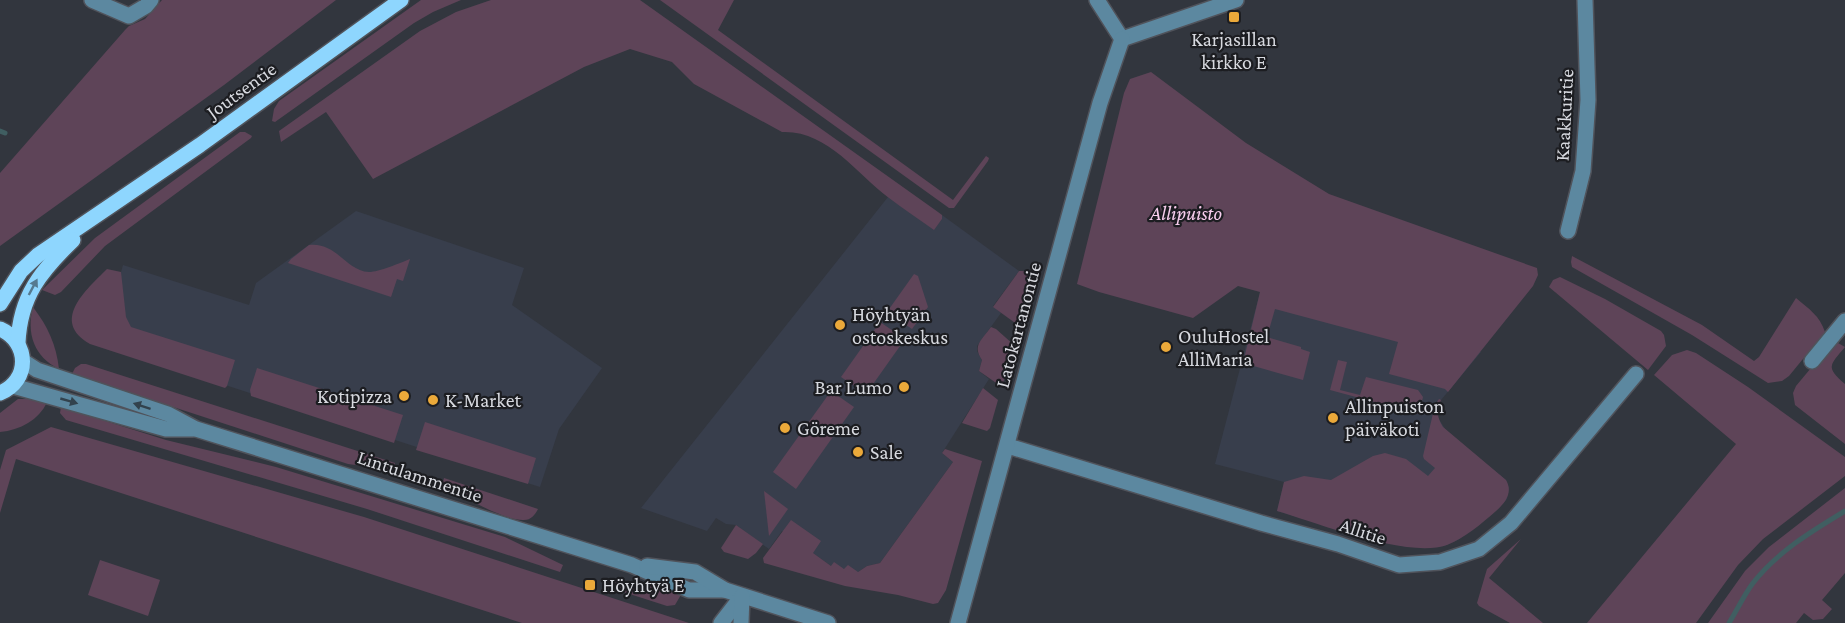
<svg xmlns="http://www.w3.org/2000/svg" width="1845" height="623" viewBox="0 0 1845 623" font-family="'Crimson Pro',serif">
<rect width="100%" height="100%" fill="#32363e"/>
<g fill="#383e4c">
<polygon points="888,197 934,229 942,219 942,215 1019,271 993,306 1001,313 977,346 977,351 982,360 979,371 989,379 942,453 953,462 880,563 867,566 858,572 831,566 782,531 769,549 736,525 726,524 716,518 707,531 641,508"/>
<polygon points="356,211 524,268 512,305 602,368 559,429 540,487 176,369 123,323 119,279 123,265 249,305 256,283"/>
<polygon points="1260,292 1481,352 1441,400 1437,410 1437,416 1447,432 1506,480 1509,488 1507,499 1497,510 1458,540 1444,546 1407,547 1377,541 1277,511 1284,482 1215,464"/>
</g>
<g fill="#5e4458">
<polygon points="162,0 336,0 224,85 0,246 0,173 125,30 129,26 145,19"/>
<polygon points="421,0 461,0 433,12 414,23 275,122 272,121 274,109 279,101"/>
<path d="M 491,0 L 640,0 L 938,212 L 942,215 L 942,219 L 934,230 C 919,219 903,209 889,198 C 856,173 827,130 782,132 L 694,84 L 672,62 L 630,49 L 584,67 L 373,179 L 326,112 L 281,142 L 279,131 L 420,31 L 456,12 Z"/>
<polygon points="660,0 734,0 718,30 953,200 986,156 989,158 988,161 954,208 949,208"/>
<polygon points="1151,72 1246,143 1329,194 1537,268 1538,275 1533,286 1448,392 1445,389 1389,374 1398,342 1275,309 1267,337 1301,347 1301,349 1310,352 1303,380 1243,363 1260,292 1238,286 1193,318 1099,292 1077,284 1124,93 1130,79"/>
<polygon points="240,132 245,132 252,136 251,138 105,246 61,292 55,295 42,290 95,238"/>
<path d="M 309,245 C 337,242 346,271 369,272 C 379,272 400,263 410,259 L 403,281 L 397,279 L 391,297 L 288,263 L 291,259 Z"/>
<path d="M 1572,256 L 1702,325 L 1754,361 L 1759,357 L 1796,298 C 1809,309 1820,316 1825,332 L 1789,376 L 1782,381 L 1768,383 L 1692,335 L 1572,267 L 1571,262 Z"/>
<path d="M 107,269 L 121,272 L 126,317 L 131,327 L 235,360 L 227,386 L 225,388 L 90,344 C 50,321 86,290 107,269 Z"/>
<polygon points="1019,271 1027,271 1031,276 1018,325 993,307"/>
<polygon points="914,274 918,276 928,307 912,329 887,312"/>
<polygon points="1560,277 1605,299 1661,331 1664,335 1666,346 1648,370 1549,287 1553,280"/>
<path d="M 33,307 C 48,327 56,344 59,369 C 34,357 26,333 33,307 Z"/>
<polygon points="880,322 905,339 866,394 841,377"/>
<path d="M 991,327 L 996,329 L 1014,345 L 1002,387 L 979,371 L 982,360 C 972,345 982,340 991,327 Z"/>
<path d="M 1838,343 L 1845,347 C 1830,365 1825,367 1845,384 L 1845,444 L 1795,405 L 1793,393 L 1796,386 L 1831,344 Z"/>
<polygon points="1687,350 1696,353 1748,387 1845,457 1845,476 1763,539 1738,565 1696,623 1587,623 1736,444 1654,375 1672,355"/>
<polygon points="1338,360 1347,362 1340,390 1360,395 1366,377 1418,390 1423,397 1419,414 1330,390"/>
<polygon points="81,364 86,364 395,463 393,470 348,464 72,374 75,368"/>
<polygon points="257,368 403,415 394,443 251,396 250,390"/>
<polygon points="983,388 998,400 990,428 987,431 962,423"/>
<polygon points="831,391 854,407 796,489 773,472"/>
<path d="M 18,399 L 30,399 L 47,402 C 39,420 20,430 0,432 L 0,413 Z"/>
<path d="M 1439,399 L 1441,400 C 1436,411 1437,417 1443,427 L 1506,480 C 1513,492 1506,502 1496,511 C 1481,524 1465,538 1447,545 C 1407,559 1318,523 1277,511 L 1284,482 L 1304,476 L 1331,480 L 1373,456 L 1385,453 L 1406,459 L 1428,476 L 1435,468 L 1424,459 L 1423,456 L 1435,405 Z"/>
<polygon points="61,407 166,440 276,467 505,537 563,565 560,572 367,509 66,420 60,413"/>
<polygon points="425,422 536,458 528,484 416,450"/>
<polygon points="51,427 364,517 689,623 522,623 16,459 0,513 0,470 6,450"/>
<polygon points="945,449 982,461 946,590 938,603 933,604 898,595 845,586 764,563 763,558 791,520 821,541 813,553 831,566 834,562 844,569 848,565 858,572 867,566 880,563 953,462 942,453"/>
<path d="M 444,478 L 538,509 C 535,515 531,520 524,520 C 504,521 461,495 442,486 Z"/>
<polygon points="1845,488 1845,573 1822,600 1832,609 1823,619 1813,620 1804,613 1796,623 1708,623 1745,571 1769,547"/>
<polygon points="764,491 788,509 769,536"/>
<polygon points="736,525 763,544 756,553 748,559 724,552 721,548"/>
<polygon points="1521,539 1489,578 1543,623 1510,623 1479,606 1477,603 1487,569"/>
<polygon points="100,560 160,580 148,616 88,595"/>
<polygon points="611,579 653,585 682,593 675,605 667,606 608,587"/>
</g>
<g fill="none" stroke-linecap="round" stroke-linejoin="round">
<g stroke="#405e61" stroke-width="5">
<polyline points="0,131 5,133"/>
<path d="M 1729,623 C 1737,610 1744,595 1753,583 C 1777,552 1812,531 1845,511"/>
</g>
<g stroke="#50535b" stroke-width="18">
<g id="minor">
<polyline points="92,0 129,16 146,6 151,0"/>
<polyline points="1097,0 1122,39"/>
<polyline points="1122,39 1236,0"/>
<polyline points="1568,231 1583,171 1588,100 1585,0"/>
<polyline points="23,361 37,370 168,414 196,429 632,565 689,590 725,590"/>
<polyline points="1812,361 1845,321"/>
<polyline points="13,386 166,429 193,429"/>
<polyline points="1008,446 1261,523 1338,544 1399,565 1440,562 1479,549 1511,523 1636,374"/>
<polyline points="647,566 695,572 725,590 828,623"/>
<polyline points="721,623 742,596"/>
<polyline points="741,623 742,596"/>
<polyline points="958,623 1100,103 1122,39"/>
</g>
</g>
<g stroke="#50535b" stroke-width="18">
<g id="major">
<polyline points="0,304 21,271 38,255 200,145 401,0"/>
<path d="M 0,329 C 30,342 30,381 0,393"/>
<path d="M 18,343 C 20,296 41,271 73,240"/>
</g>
</g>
<use href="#minor" stroke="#5c88a0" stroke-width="15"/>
<use href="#major" stroke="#8ed6fe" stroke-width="15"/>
</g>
<defs><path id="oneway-solid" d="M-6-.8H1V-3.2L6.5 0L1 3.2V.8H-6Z" transform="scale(1.5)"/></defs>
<use fill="#557a90" href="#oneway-solid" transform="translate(33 287) rotate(-62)"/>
<g fill="#32424d">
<use href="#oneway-solid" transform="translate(69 401) rotate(16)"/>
<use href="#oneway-solid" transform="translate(142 406) rotate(-162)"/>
</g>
<g fill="#eba93a" stroke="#1c1d21" stroke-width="2">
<rect x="1228" y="11" width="12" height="12" rx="3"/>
<circle cx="840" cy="325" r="6"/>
<circle cx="1166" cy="347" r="6"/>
<circle cx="904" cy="387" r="6"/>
<circle cx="404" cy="396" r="6"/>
<circle cx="433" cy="400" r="6"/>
<circle cx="1333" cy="418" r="6"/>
<circle cx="785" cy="428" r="6"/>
<circle cx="858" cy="452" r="6"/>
<rect x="584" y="579" width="12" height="12" rx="3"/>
</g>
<g text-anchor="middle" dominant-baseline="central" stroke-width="4.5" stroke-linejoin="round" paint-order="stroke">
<g font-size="20" fill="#d7d9df" stroke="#1c1d21" text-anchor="start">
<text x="1234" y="39" text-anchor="middle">Karjasillan<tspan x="1234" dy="23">kirkko E</tspan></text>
<text x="852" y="314">Höyhtyän<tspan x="852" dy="23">ostoskeskus</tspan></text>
<text x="1178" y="336">OuluHostel<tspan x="1178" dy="23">AlliMaria</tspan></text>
<text x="892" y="387" text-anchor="end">Bar Lumo</text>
<text x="392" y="396" text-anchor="end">Kotipizza</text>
<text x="445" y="400">K-Market</text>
<text x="1345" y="406">Allinpuiston<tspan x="1345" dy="23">päiväkoti</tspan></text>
<text x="797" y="428">Göreme</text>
<text x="870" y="452">Sale</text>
<text x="602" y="585">Höyhtyä E</text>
</g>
<g font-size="20" fill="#d7d9df" stroke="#1c1d21">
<text transform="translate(241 90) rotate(-36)">Joutsentie</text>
<text transform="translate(1564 115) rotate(-87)">Kaakkuritie</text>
<text transform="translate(1018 325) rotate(-75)">Latokartanontie</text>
<text transform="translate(420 476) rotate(18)">Lintulammentie</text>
<text transform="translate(1363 531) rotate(18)">Allitie</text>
</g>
<g font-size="20" font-style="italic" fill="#f8ceee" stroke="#1c1d21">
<text x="1186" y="213">Allipuisto</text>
</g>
</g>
</svg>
